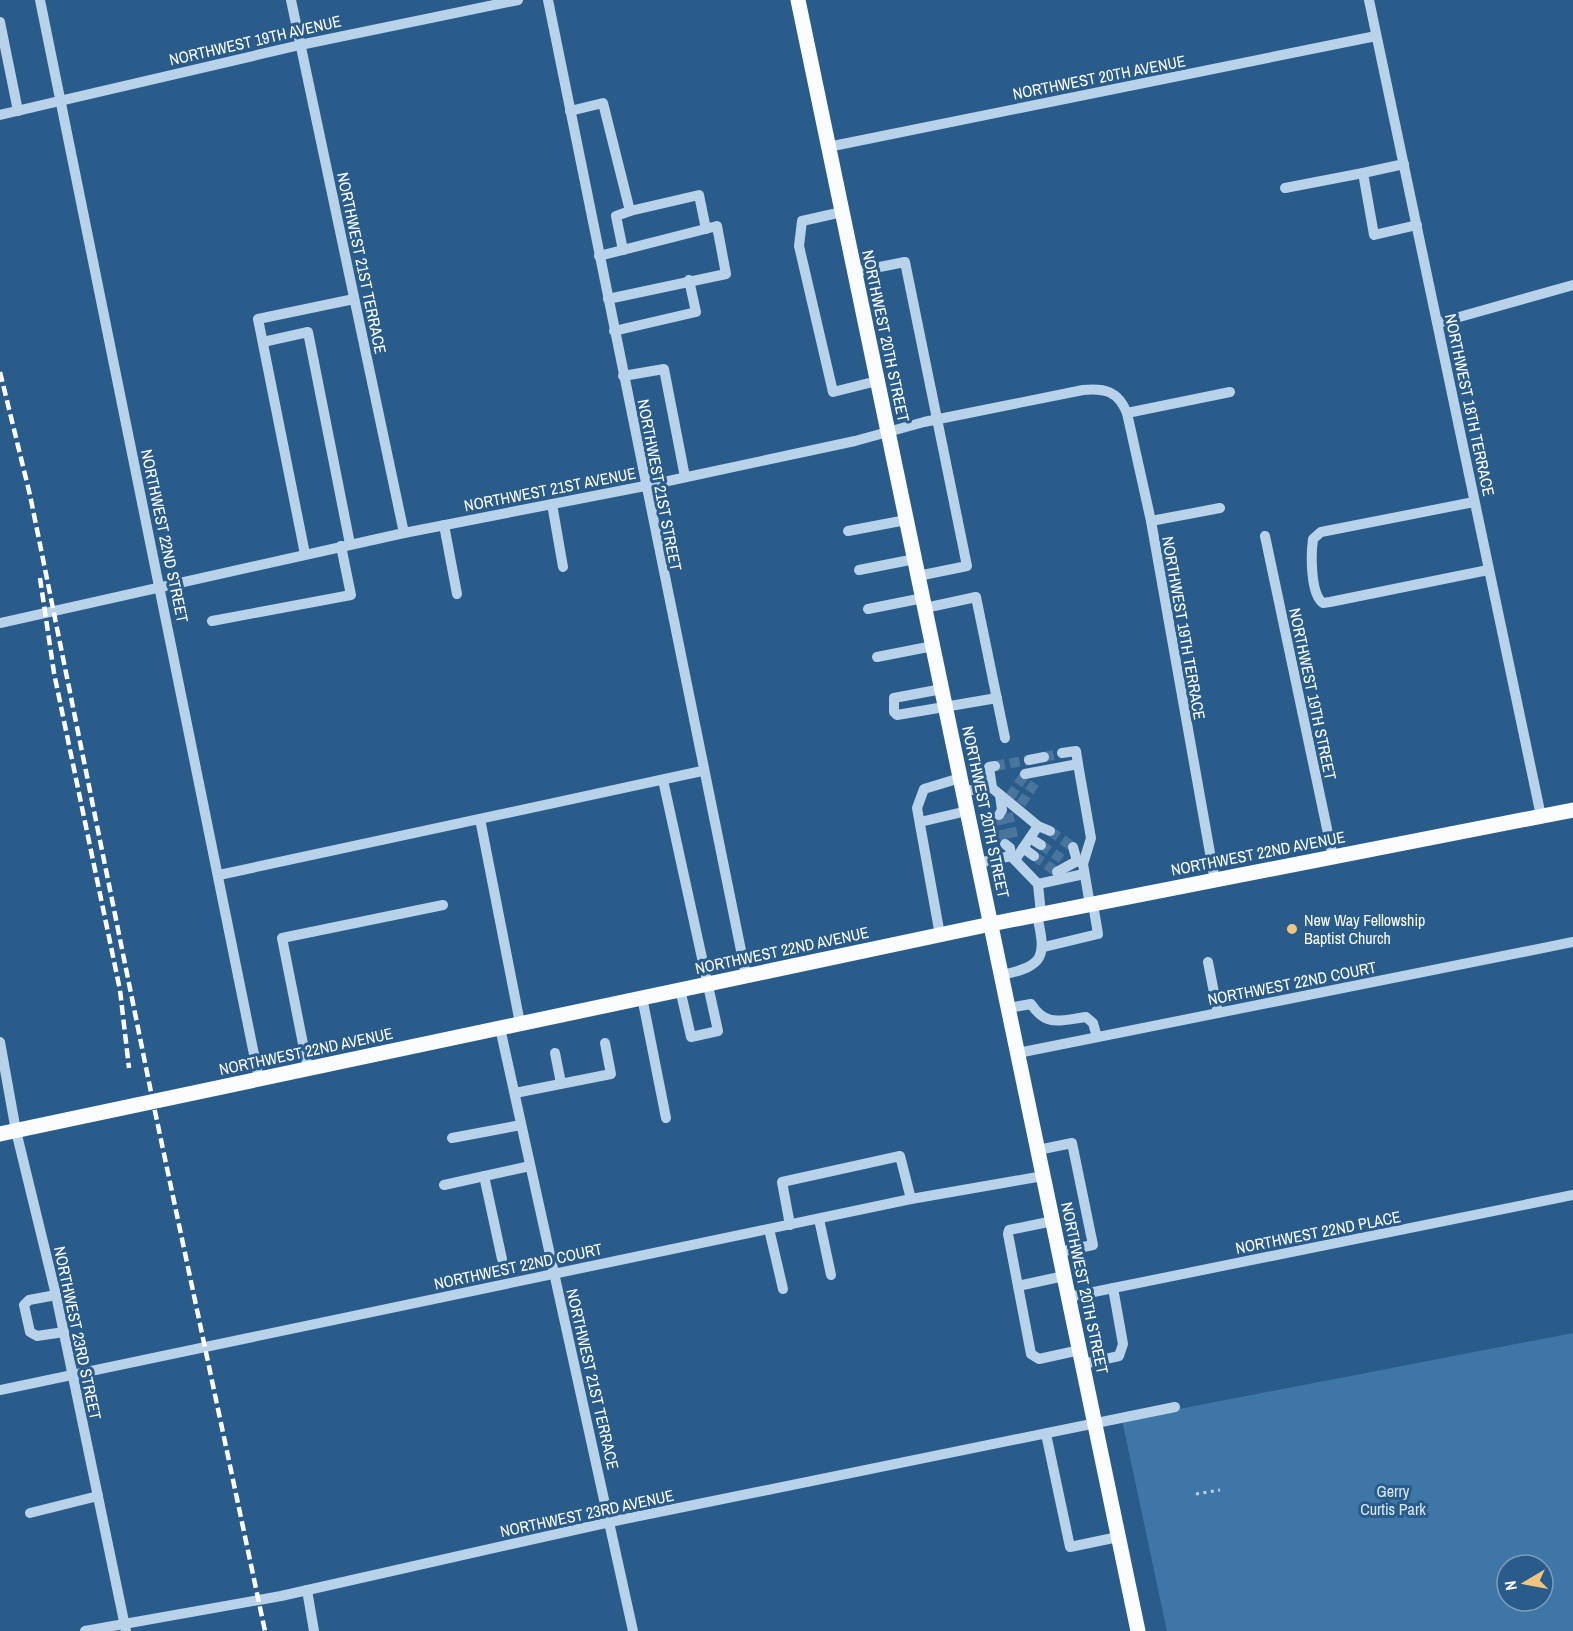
<svg xmlns="http://www.w3.org/2000/svg" width="1573" height="1631" viewBox="0 0 1573 1631" font-family="'Archivo Narrow',sans-serif">
<rect width="100%" height="100%" fill="#295c8b"/>
<path fill="#3e76a7" fill-rule="evenodd" d="M 1573,1333 L 1573,1631 L 1167,1631 L 1122,1420 ZM 1507,1565 L 1543,1565 L 1543,1601 L 1507,1601 Z"/>
<g fill="none" stroke-linecap="round" stroke-linejoin="round">
<g stroke="#49749c" stroke-width="10" stroke-dasharray="10 5" stroke-linecap="butt">
<polyline points="1044,757 1062,753"/>
<polyline points="995,766 1029,760"/>
<polyline points="1010,797 1025,774"/>
<polyline points="1021,804 1036,781"/>
<polyline points="1008,813 1014,842"/>
<polyline points="999,815 1005,844"/>
<polyline points="1050,831 1073,847"/>
<polyline points="1041,845 1065,861"/>
<polyline points="1034,856 1057,872"/>
</g>
<polyline stroke="#b8d2e9" stroke-width="3" stroke-dasharray="3 4.5" stroke-linecap="butt" points="1196,1494 1220,1490"/>
<g stroke="#b8d2e9" stroke-width="10">
<polyline points="40,0 259,1079"/>
<polyline points="291,0 404,533"/>
<polyline points="548,0 746,975"/>
<polyline points="1369,0 1541,816"/>
<polyline points="0,22 18,111"/>
<polyline points="570,111 603,103 630,211 616,216 623,250"/>
<polyline points="0,115 300,45 518,0"/>
<polyline points="828,147 1376,36"/>
<polyline points="1404,164 1363,173 1374,235 1417,225"/>
<polyline points="1285,188 1363,173"/>
<polyline points="630,211 699,195 706,229"/>
<polyline points="842,212 802,221 799,246 833,392 877,381"/>
<polyline points="599,256 717,226 726,274 608,299"/>
<polyline points="854,272 905,262 967,566 918,576"/>
<polyline points="1438,323 1573,285"/>
<polyline points="614,331 696,312 689,280"/>
<polyline points="263,342 308,332 350,544"/>
<polyline points="623,376 664,369 685,477"/>
<polyline points="1127,413 1230,392"/>
<path d="M 1474,502 L 1321,532 L 1313,539 C 1311,553 1310,594 1323,603 L 1330,602 L 1488,570"/>
<polyline points="552,504 563,567"/>
<polyline points="1151,521 1220,508"/>
<polyline points="444,525 457,594"/>
<polyline points="848,531 906,520"/>
<polyline points="1265,536 1333,857"/>
<polyline points="305,554 258,319 354,299"/>
<polyline points="859,570 915,559"/>
<polyline points="925,608 976,597 1005,738"/>
<polyline points="868,609 923,598"/>
<polyline points="212,621 351,595 341,546"/>
<path d="M 0,623 L 404,533 L 645,486 L 855,441 L 924,422 L 1083,390 C 1105,388 1118,391 1127,413 L 1151,521 L 1215,881"/>
<polyline points="877,657 933,646"/>
<polyline points="942,689 894,698 894,712 897,715 997,698"/>
<polyline points="1062,753 1076,751 1078,764"/>
<polyline points="1029,760 1044,757"/>
<polyline points="1025,774 1078,764 1091,838 1083,864 1090,905"/>
<polyline points="663,780 718,1031 691,1037 680,989"/>
<polyline points="992,788 989,767 995,766"/>
<polyline points="963,791 992,788 1038,826 1015,860"/>
<polyline points="999,815 1002,810 1000,795"/>
<polyline points="480,819 520,1023"/>
<polyline points="920,822 967,811"/>
<polyline points="1038,826 1050,831"/>
<polyline points="1030,838 1041,845"/>
<polyline points="1005,844 1010,848 1011,856"/>
<polyline points="1073,847 1077,861 1082,863"/>
<polyline points="1023,848 1034,856"/>
<polyline points="978,863 1011,856 1038,884 1041,914"/>
<polyline points="1057,872 1077,861"/>
<polyline points="219,875 702,771"/>
<polyline points="1038,884 1084,874"/>
<polyline points="940,935 917,808 924,789 960,778"/>
<polyline points="1044,947 1098,934 1093,904"/>
<polyline points="1208,962 1218,1013"/>
<path d="M 1001,975 C 1046,966 1046,956 1037,915"/>
<polyline points="642,997 666,1118"/>
<path d="M 1008,1008 L 1031,1004 C 1047,1028 1061,1020 1086,1017 L 1093,1023 L 1097,1037"/>
<polyline points="500,1028 633,1631"/>
<polyline points="0,1042 16,1131 56,1295 126,1631"/>
<polyline points="555,1053 561,1083"/>
<polyline points="1018,1053 1573,942"/>
<polyline points="308,1069 282,938 443,905"/>
<polyline points="515,1093 611,1074 605,1043"/>
<polyline points="452,1138 521,1125"/>
<polyline points="1038,1150 1072,1143 1093,1245 1059,1252"/>
<polyline points="484,1176 502,1259"/>
<polyline points="444,1185 530,1166"/>
<polyline points="819,1219 831,1275"/>
<polyline points="1053,1221 1009,1230 1008,1234 1031,1354 1039,1359 1080,1350"/>
<polyline points="790,1225 782,1182 900,1156 911,1199"/>
<polyline points="769,1229 783,1289"/>
<polyline points="1018,1286 1064,1276"/>
<polyline points="56,1295 29,1300 24,1305 30,1332 37,1336 64,1332"/>
<polyline points="1069,1297 1573,1195"/>
<polyline points="1083,1364 1119,1356 1123,1344 1113,1288"/>
<polyline points="0,1390 911,1199 1043,1176"/>
<polyline points="1046,1434 1070,1547 1118,1537"/>
<polyline points="30,1513 98,1496"/>
<polyline points="307,1590 314,1631"/>
<polyline points="85,1631 281,1596 610,1522 1175,1407"/>
</g>
<g stroke="#fafcfe" stroke-width="15">
<polyline points="798,0 1138,1631"/>
<polyline points="0,1134 991,924 1573,810"/>
</g>
<g stroke="#fff" stroke-width="4.5" stroke-dasharray="10 4.5" stroke-linecap="butt">
<polyline points="0,372 30,495 153,1102 265,1631"/>
<polyline points="40,578 54,673 120,990 129,1068"/>
</g>
</g>
<circle fill="#f0c67f" stroke="#295c8b" stroke-width="2" cx="1292" cy="929" r="6"/>
<g text-anchor="middle" dominant-baseline="central" stroke-width="6" stroke-linejoin="round" paint-order="stroke">
<g font-size="16" fill="#fff" stroke="#295c8b">
<text transform="translate(255 40) rotate(-13)">NORTHWEST 19TH AVENUE</text>
<text transform="translate(1099 77) rotate(-11)">NORTHWEST 20TH AVENUE</text>
<text transform="translate(362 263) rotate(78)">NORTHWEST 21ST TERRACE</text>
<text transform="translate(886 336) rotate(78)">NORTHWEST 20TH STREET</text>
<text transform="translate(1470 405) rotate(78)">NORTHWEST 18TH TERRACE</text>
<text transform="translate(660 485) rotate(79)">NORTHWEST 21ST STREET</text>
<text transform="translate(550 489) rotate(-11)">NORTHWEST 21ST AVENUE</text>
<text transform="translate(165 536) rotate(78)">NORTHWEST 22ND STREET</text>
<text transform="translate(1184 628) rotate(80)">NORTHWEST 19TH TERRACE</text>
<text transform="translate(1313 694) rotate(78)">NORTHWEST 19TH STREET</text>
<text transform="translate(986 812) rotate(78)">NORTHWEST 20TH STREET</text>
<text transform="translate(1258 853) rotate(-11)">NORTHWEST 22ND AVENUE</text>
<text transform="translate(782 950) rotate(-12)">NORTHWEST 22ND AVENUE</text>
<text transform="translate(1292 983) rotate(-11)">NORTHWEST 22ND COURT</text>
<text transform="translate(306 1051) rotate(-12)">NORTHWEST 22ND AVENUE</text>
<text transform="translate(1318 1232) rotate(-11)">NORTHWEST 22ND PLACE</text>
<text transform="translate(518 1266) rotate(-12)">NORTHWEST 22ND COURT</text>
<text transform="translate(1085 1288) rotate(78)">NORTHWEST 20TH STREET</text>
<text transform="translate(78 1333) rotate(78)">NORTHWEST 23RD STREET</text>
<text transform="translate(593 1379) rotate(77)">NORTHWEST 21ST TERRACE</text>
<text transform="translate(587 1513) rotate(-12)">NORTHWEST 23RD AVENUE</text>
</g>
<g font-size="16" fill="#fff" stroke="#295c8b" text-anchor="start">
<text x="1304" y="920">New Way Fellowship<tspan x="1304" dy="18">Baptist Church</tspan></text>
</g>
<g font-size="16" fill="#dbeaf7" stroke="#295c8b">
<text x="1393" y="1491">Gerry<tspan x="1393" dy="18">Curtis Park</tspan></text>
</g>
</g>
<g transform="translate(1525 1583) rotate(260)"><circle r="28" fill="#295c8b" stroke="#7f9db9" stroke-width="1.5"/>
<path d="M0-4.5L10 22L0 15L-10 22Z" fill="#f0c67f"/>
<text y="-9" font-size="16" font-weight="bold" text-anchor="middle" fill="#ffffff">N</text>
</g>
</svg>
